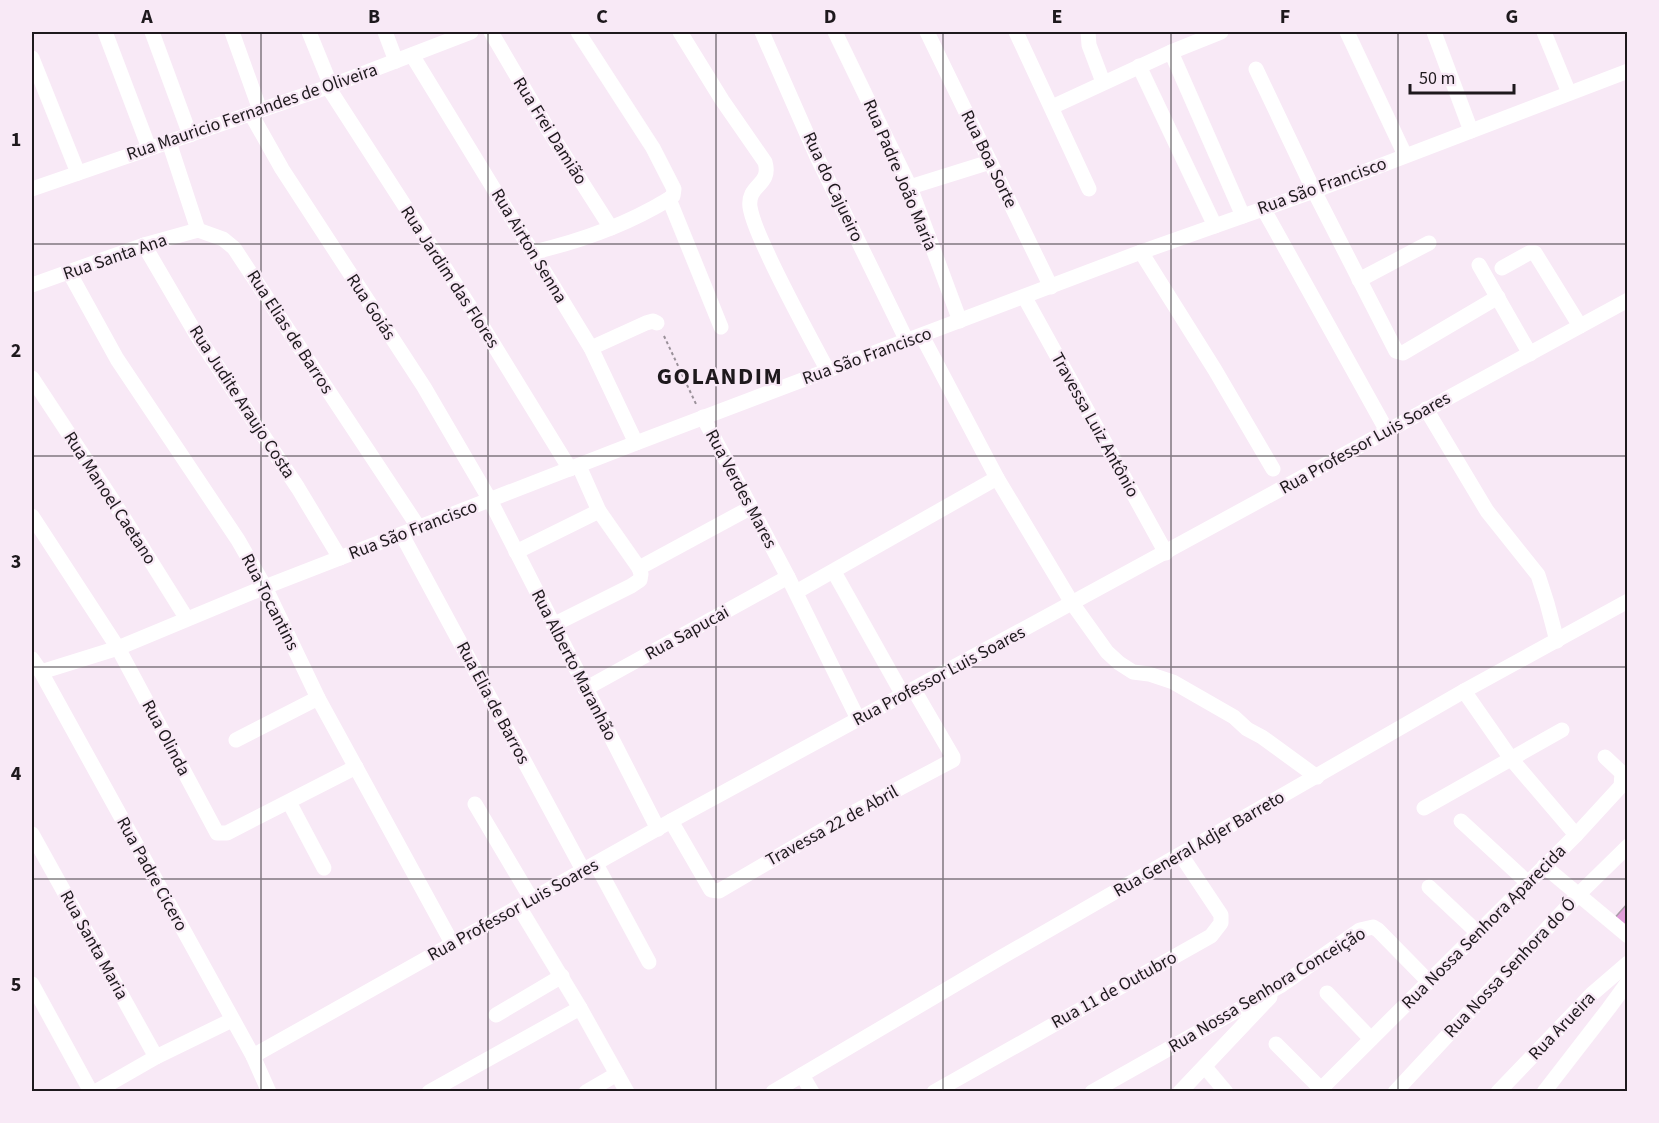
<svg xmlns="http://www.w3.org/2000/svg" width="1659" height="1123" viewBox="0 0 1659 1123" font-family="'Source Sans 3',sans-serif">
<rect width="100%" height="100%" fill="#f8e9f6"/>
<polygon fill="#e09dd9" stroke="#a99ba7" stroke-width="1.5" points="1628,903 1628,937 1611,922"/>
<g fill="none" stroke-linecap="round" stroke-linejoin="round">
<polyline stroke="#9a9099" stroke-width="2" stroke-dasharray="3 3" stroke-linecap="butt" points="664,336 696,404"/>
<g stroke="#fff" stroke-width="15">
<polyline points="105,32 149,148"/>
<polyline points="152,32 190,135"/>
<polyline points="232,32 260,110"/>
<polyline points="309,32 331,86"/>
<polyline points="385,32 396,61"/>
<polyline points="491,32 549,131 611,228"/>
<polyline points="578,32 653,148 674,189 673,196 669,199"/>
<path d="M 680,32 L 722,100 L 765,162 C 772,186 747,184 750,207 C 753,225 763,243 770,259 C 788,297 808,334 828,371"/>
<polyline points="762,32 817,157 907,341"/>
<polyline points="835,32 910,187 960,321"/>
<polyline points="927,32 1051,287"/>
<polyline points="1016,32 1089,189"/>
<polyline points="1088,32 1089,45 1103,82"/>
<polyline points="1347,32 1405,155"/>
<polyline points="1434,32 1471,131"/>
<polyline points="1544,32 1569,93"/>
<polyline points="1171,52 1243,216"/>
<polyline points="412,55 591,348 636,443"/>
<polyline points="32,58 78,173"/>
<polyline points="1139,66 1215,226"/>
<polyline points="1256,69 1314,191 1396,351 1403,353 1498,297"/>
<polyline points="328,87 476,316 570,469"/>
<polyline points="1052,107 1171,52 1221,32"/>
<polyline points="251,114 282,169 424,387 490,500 658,829"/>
<polyline points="169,142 198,230 223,239 234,248 419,528"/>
<polyline points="910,187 990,162"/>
<polyline points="32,189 328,87 471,32"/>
<polyline points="669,199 721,327"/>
<polyline points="1263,208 1387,431"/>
<polyline points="144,245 196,334 298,488 340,558"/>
<path d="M 534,252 C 581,241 628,224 669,199"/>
<polyline points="1141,252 1215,370 1273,469"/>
<polyline points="1479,265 1530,354"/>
<polyline points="1502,268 1529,253 1535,253 1580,326"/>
<polyline points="69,272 117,359 238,540 265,587 318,698 452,943"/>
<polyline points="1359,280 1429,243"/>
<polyline points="32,285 144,245 198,230"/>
<polyline points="1025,298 1166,553"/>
<polyline points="922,336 997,478 1072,603 1107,652 1119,663 1133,672 1149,674 1173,682 1234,717 1247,729 1262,737 1317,777"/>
<polyline points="591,348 646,323 653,321 657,323"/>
<polyline points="32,378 115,504 187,619"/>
<polyline points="1426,409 1487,511 1538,575 1547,603 1557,641"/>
<polyline points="703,417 788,577 858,719"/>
<polyline points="32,516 118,648 217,833 227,833 356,767"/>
<polyline points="402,535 583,870"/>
<polyline points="516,552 599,511 579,466"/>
<polyline points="639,568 750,508"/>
<polyline points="834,572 903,695"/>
<polyline points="796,592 997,478"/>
<polyline points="553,625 631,586 640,580 641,574 639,568 599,511"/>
<polyline points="32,659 41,672 253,1056 269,1092"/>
<polyline points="41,672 118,648 265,587 636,443 1141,252 1314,191 1628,71"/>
<polyline points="585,689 788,577"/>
<polyline points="1464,691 1512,760 1576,835"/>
<polyline points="236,740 318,698"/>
<polyline points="289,802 324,868"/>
<polyline points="475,804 532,900"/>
<polyline points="1424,808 1562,730"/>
<polyline points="671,821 711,890 719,891 847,816 953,760 953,757 914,690"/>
<polyline points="1461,821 1527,882"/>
<polyline points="32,834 156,1057"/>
<polyline points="596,864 649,962"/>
<polyline points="1544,866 1628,936"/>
<polyline points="1429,887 1478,933"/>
<polyline points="519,907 580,1008 627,1092"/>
<polyline points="32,984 91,1092"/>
<polyline points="1327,993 1371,1039"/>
<polyline points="496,1015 562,976"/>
<polyline points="1276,1044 1321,1089"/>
<polyline points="253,1056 671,821 1628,300"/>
<polyline points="1205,1067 1226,1092"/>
<polyline points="802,1075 812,1092"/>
<polyline points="95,1092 156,1057 232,1020"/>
<polyline points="429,1092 580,1008"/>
<polyline points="586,1092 617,1074"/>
<polyline points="773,1092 1000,958 1464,691 1628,601"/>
<polyline points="934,1092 1211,936 1221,923 1221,915 1181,855"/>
<polyline points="1092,1092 1280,986 1360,930 1373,927 1378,930 1429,982"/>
<polyline points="1180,1092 1270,997"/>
<polyline points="1318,1092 1576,835 1621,786 1622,773 1605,757"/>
<polyline points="1395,1092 1579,894 1628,846"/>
<polyline points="1498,1092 1592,994 1628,963"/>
<polyline points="1544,1092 1609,1008 1628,982"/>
</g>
</g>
<path fill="none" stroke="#1e191d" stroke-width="1.5" stroke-opacity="0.55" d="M 261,32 L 261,1092M 488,32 L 488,1092M 716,32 L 716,1092M 943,32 L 943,1092M 1171,32 L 1171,1092M 1398,32 L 1398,1092M 32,244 L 1628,244M 32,456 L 1628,456M 32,667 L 1628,667M 32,879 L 1628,879"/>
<g text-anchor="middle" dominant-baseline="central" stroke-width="4.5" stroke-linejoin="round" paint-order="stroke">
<g font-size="18" fill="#1e191d" stroke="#f8e9f6">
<text transform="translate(252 112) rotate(-19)">Rua Mauricio Fernandes de Oliveira</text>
<text transform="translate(550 131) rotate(58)">Rua Frei Damião</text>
<text transform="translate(989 159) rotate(64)">Rua Boa Sorte</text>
<text transform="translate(900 175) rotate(67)">Rua Padre João Maria</text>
<text transform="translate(1322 186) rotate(-20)">Rua São Francisco</text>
<text transform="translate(833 187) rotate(65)">Rua do Cajueiro</text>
<text transform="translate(529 246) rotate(59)">Rua Airton Senna</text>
<text transform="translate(115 257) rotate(-19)">Rua Santa Ana</text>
<text transform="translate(450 277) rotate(57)">Rua Jardim das Flores</text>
<text transform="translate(371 307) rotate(57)">Rua Goiás</text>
<text transform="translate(290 332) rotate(57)">Rua Elias de Barros</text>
<text transform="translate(867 356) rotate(-20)">Rua São Francisco</text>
<text transform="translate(242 402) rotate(57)">Rua Judite Araujo Costa</text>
<text transform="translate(1095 425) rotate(61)">Travessa Luiz Antônio</text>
<text transform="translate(1365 443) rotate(-29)">Rua Professor Luis Soares</text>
<text transform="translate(741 489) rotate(62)">Rua Verdes Mares</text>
<text transform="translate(110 498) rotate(57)">Rua Manoel Caetano</text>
<text transform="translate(413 530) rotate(-21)">Rua São Francisco</text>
<text transform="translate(270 602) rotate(63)">Rua Tocantins</text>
<text transform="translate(687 633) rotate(-29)">Rua Sapucai</text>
<text transform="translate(574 665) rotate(63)">Rua Alberto Maranhão</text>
<text transform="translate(939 676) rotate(-28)">Rua Professor Luis Soares</text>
<text transform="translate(493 703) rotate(62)">Rua Elia de Barros</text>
<text transform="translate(166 738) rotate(62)">Rua Olinda</text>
<text transform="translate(832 826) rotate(-29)">Travessa 22 de Abril</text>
<text transform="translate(1199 844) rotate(-30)">Rua General Adjer Barreto</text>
<text transform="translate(152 874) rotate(61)">Rua Padre Cicero</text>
<text transform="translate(513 910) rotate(-29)">Rua Professor Luis Soares</text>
<text transform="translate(1484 927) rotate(-45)">Rua Nossa Senhora Aparecida</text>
<text transform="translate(94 945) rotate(61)">Rua Santa Maria</text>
<text transform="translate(1510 968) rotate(-47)">Rua Nossa Senhora do Ó</text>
<text transform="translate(1114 990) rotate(-29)">Rua 11 de Outubro</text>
<text transform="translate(1267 990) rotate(-31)">Rua Nossa Senhora Conceição</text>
<text transform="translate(1562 1026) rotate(-46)">Rua Arueira</text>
</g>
<g font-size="24" font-weight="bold" letter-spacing="1.5" fill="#1e191d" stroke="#f8e9f6">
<text x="720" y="376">GOLANDIM</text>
</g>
</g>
<rect width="1659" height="1123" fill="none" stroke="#f8e9f6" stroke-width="66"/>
<path d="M1410 84v9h104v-9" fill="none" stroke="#1e191d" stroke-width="3"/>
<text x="1419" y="84" font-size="18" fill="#1e191d" stroke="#f8e9f6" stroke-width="4.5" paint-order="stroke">50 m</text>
<rect x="33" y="33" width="1593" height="1057" fill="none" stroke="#1e191d" stroke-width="2"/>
<g font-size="20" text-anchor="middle" font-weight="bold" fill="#1e191d">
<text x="147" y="23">A</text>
<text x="374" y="23">B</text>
<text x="602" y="23">C</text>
<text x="830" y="23">D</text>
<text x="1057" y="23">E</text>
<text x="1285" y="23">F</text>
<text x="1512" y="23">G</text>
<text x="16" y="146">1</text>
<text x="16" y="357">2</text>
<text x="16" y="568">3</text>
<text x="16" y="780">4</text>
<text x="16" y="991">5</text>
</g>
</svg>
